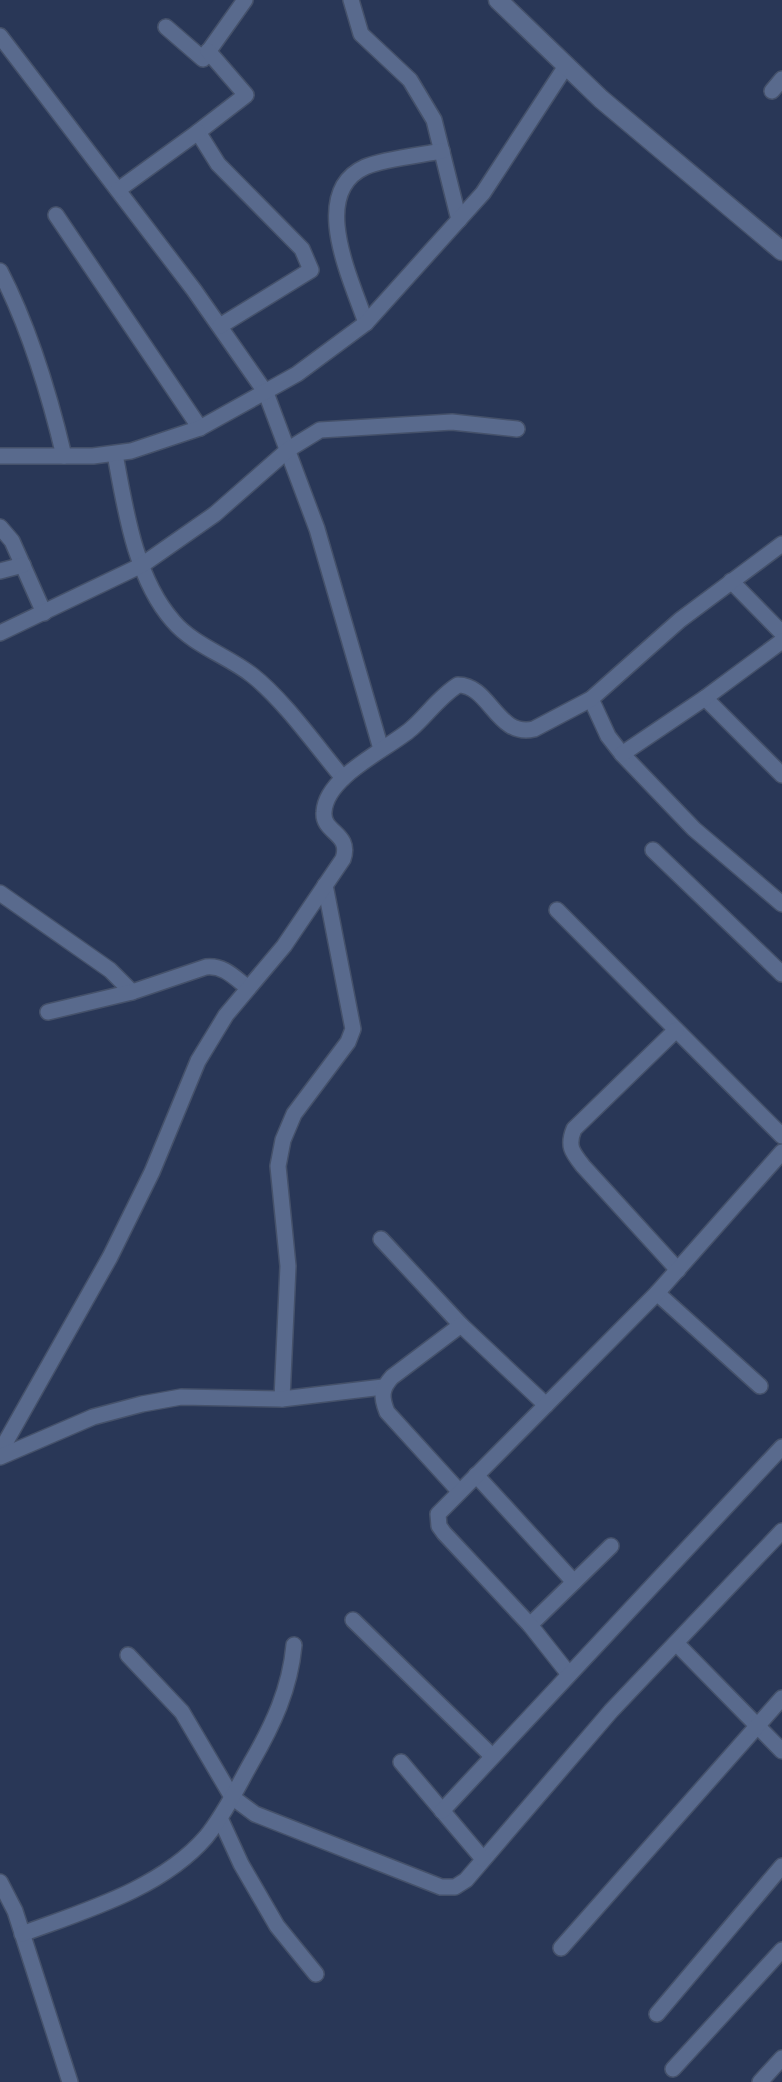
<svg xmlns="http://www.w3.org/2000/svg" width="782" height="2082" viewBox="0 0 782 2082" font-family="'Sofia Sans Condensed',sans-serif">
<rect width="100%" height="100%" fill="#293757"/>
<g fill="none" stroke-linecap="round" stroke-linejoin="round">
<g stroke="#45516a" stroke-width="18">
<g id="street">
<polyline points="351,0 361,34 410,80 434,120 459,220"/>
<polyline points="166,27 203,59 245,0"/>
<polyline points="0,36 194,290 266,393 317,529 381,749"/>
<polyline points="208,51 246,95 198,132 218,164 302,249 311,270 220,326"/>
<polyline points="772,91 782,79"/>
<polyline points="118,190 198,132"/>
<polyline points="56,215 200,428"/>
<path d="M 0,271 C 30,329 49,393 64,456"/>
<path d="M 366,323 C 352,281 308,193 365,167 C 383,159 421,155 442,151"/>
<path d="M 115,454 C 125,508 135,578 173,621 C 193,645 228,656 252,675 C 284,700 317,747 343,778"/>
<polyline points="0,456 93,456 131,451 200,428 297,374 366,323 483,193 566,66"/>
<polyline points="0,527 12,541 44,613"/>
<polyline points="0,571 23,565"/>
<polyline points="731,581 782,633"/>
<polyline points="0,633 142,565 215,514 289,449 320,430 452,422 517,429"/>
<polyline points="705,698 782,775"/>
<polyline points="591,699 608,736 622,754 694,829 782,904"/>
<polyline points="622,754 705,698 782,641"/>
<polyline points="653,850 782,974"/>
<polyline points="0,893 110,970 132,992"/>
<polyline points="557,910 782,1136"/>
<path d="M 48,1012 L 132,992 L 206,967 C 224,965 235,978 248,988"/>
<path d="M 676,1030 L 574,1129 C 567,1146 572,1152 583,1166 L 678,1270"/>
<polyline points="381,1239 461,1325 546,1405"/>
<polyline points="657,1293 760,1386"/>
<polyline points="282,1399 288,1266 278,1166 283,1140 294,1114 348,1042 353,1029 325,885"/>
<path d="M 0,1452 L 110,1257 L 152,1172 L 198,1061 L 226,1015 L 284,946 L 343,859 C 352,833 322,833 324,812 C 326,776 388,749 411,729 C 427,715 440,696 458,685 C 490,685 497,738 534,729 L 591,699 L 680,620 L 782,544"/>
<polyline points="0,1457 93,1417 142,1404 181,1397 282,1399 383,1387"/>
<polyline points="476,1475 574,1582"/>
<path d="M 459,1491 L 387,1412 C 381,1397 381,1389 392,1377 L 461,1325"/>
<polyline points="353,1620 492,1756"/>
<polyline points="530,1625 611,1546"/>
<polyline points="677,1644 782,1751"/>
<polyline points="128,1655 182,1712 232,1797 255,1814 441,1887 455,1887 466,1880 611,1711 782,1531"/>
<polyline points="568,1673 530,1625 444,1533 439,1526 438,1514 657,1293 782,1152"/>
<polyline points="401,1762 483,1859"/>
<polyline points="442,1811 782,1447"/>
<polyline points="220,1818 241,1864 277,1926 316,1974"/>
<polyline points="0,1882 15,1911 70,2082"/>
<path d="M 22,1934 C 84,1911 161,1889 206,1837 C 224,1815 237,1788 251,1763 C 273,1725 290,1689 294,1645"/>
<polyline points="561,1948 782,1698"/>
<polyline points="657,2014 782,1866"/>
<polyline points="673,2069 782,1950"/>
<polyline points="760,2082 782,2058"/>
</g>
</g>
<g stroke="#45516a" stroke-width="21">
<polyline id="secondary" points="498,0 601,99 782,251"/>
</g>
<use href="#street" stroke="#596a8d" stroke-width="15"/>
<use href="#secondary" stroke="#596a8d" stroke-width="18"/>
</g>
</svg>
